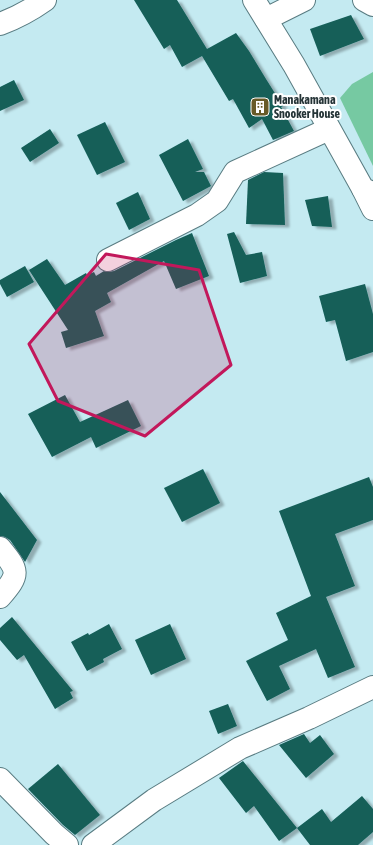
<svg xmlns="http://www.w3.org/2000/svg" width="373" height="845" viewBox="0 0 373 845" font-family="'Asap Condensed',sans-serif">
<defs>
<filter id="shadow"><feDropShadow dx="4.5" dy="2.5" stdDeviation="1" flood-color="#0004"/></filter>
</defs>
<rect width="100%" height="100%" fill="#c4eaf1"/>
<polygon fill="#76c9a2" points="373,72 373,166 340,98 352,84"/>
<g fill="#145f59" filter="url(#shadow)">
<polygon points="134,0 177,0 207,49 236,33 249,51 266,79 283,106 281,107 294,131 273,140 262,119 249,128 233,99 229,101 202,56 182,67 170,45 164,49"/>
<polygon points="351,15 364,39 320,56 310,29"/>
<polygon points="14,80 24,100 0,111 0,87"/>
<polygon points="105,122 125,162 97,175 77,135"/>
<polygon points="50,129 59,143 30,162 21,148"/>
<polygon points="188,139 203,169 195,172 204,172 211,186 183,201 159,155"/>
<polygon points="264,172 283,173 285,225 246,224 248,180"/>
<polygon points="138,192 150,219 129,230 116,203"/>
<polygon points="328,196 332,227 312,226 305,200"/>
<polygon points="234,232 246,255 262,252 267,276 240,283 227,234"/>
<polygon points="192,233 209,276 176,289 164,261 107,293 111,302 95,311 104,336 66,348 61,332 68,330 29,270 47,259 65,285 86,273 87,275 94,272 96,276 104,271 108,272 114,271 176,240"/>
<polygon points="25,266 34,282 7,297 0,284 0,280"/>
<polygon points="365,284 373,314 373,352 346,361 335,320 326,322 319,296"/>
<polygon points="65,395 80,422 128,400 141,426 96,448 91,437 52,457 28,414"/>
<polygon points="203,469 220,503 182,522 164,488"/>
<polygon points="369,477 373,487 373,520 335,534 355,586 326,597 355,667 328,678 316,649 279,666 290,689 267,701 246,661 288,640 276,613 311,596 279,511"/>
<polygon points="0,492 37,540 25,562 10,540 5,537 0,536"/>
<polygon points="12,617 73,691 70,692 73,698 55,709 24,655 17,660 0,640 0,628"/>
<polygon points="109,624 122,649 103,659 104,662 87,671 71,642 88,633 89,635"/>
<polygon points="170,624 186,659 151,675 135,640"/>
<polygon points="228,704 237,726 218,734 209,711"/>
<polygon points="304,734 310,743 320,735 334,754 306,778 279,745"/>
<polygon points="243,761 297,828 279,841 254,806 246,813 219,778"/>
<polygon points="58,764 100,815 75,835 63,825 28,789"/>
<polygon points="362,796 373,809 373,832 358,845 310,845 297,828 322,809 331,822"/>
</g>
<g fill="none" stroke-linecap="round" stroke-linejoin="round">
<g stroke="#597c82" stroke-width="24">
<g id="minor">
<polyline points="364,0 373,5"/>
<polyline points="266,19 304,0"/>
<path d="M 0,24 C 16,18 31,10 45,0"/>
<polyline points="108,260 197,215 217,201 235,172 329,129"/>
<path d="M 0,548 C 19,571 20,574 0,597"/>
<polyline points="0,779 54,834 67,845"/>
<polyline points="93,845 154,800 240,748 309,718 373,687"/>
</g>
</g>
<g stroke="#597c82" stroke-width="24">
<polyline id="tertiary" points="363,189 373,209"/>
</g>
<g stroke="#597c82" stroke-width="24">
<polyline id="primary" points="254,0 294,65 363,189 373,193"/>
</g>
<use href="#minor" stroke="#fff" stroke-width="22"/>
<use href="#tertiary" stroke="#fff" stroke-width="22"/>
<use href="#primary" stroke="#fff" stroke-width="22"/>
</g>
<path fill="#c2185b" fill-opacity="0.2" stroke="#c2185b" stroke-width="3" stroke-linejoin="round" d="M 106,254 L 199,270 L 231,365 L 145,436 L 58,401 L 29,344 Z"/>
<defs>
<g id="building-square" transform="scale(1)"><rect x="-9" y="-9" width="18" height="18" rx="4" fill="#685a27" stroke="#fff"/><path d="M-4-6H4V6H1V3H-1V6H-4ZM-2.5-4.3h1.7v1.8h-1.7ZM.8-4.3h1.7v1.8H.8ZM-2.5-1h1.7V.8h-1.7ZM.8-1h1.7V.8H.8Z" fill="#fff"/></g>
</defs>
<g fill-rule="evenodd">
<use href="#building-square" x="260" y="107"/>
</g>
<g text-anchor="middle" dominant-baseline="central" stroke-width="4" stroke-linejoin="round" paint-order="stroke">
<g font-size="12" font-weight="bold" fill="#253437" stroke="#fff" text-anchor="start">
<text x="274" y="100">Manakamana<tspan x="274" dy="14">Snooker House</tspan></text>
</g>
</g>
</svg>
